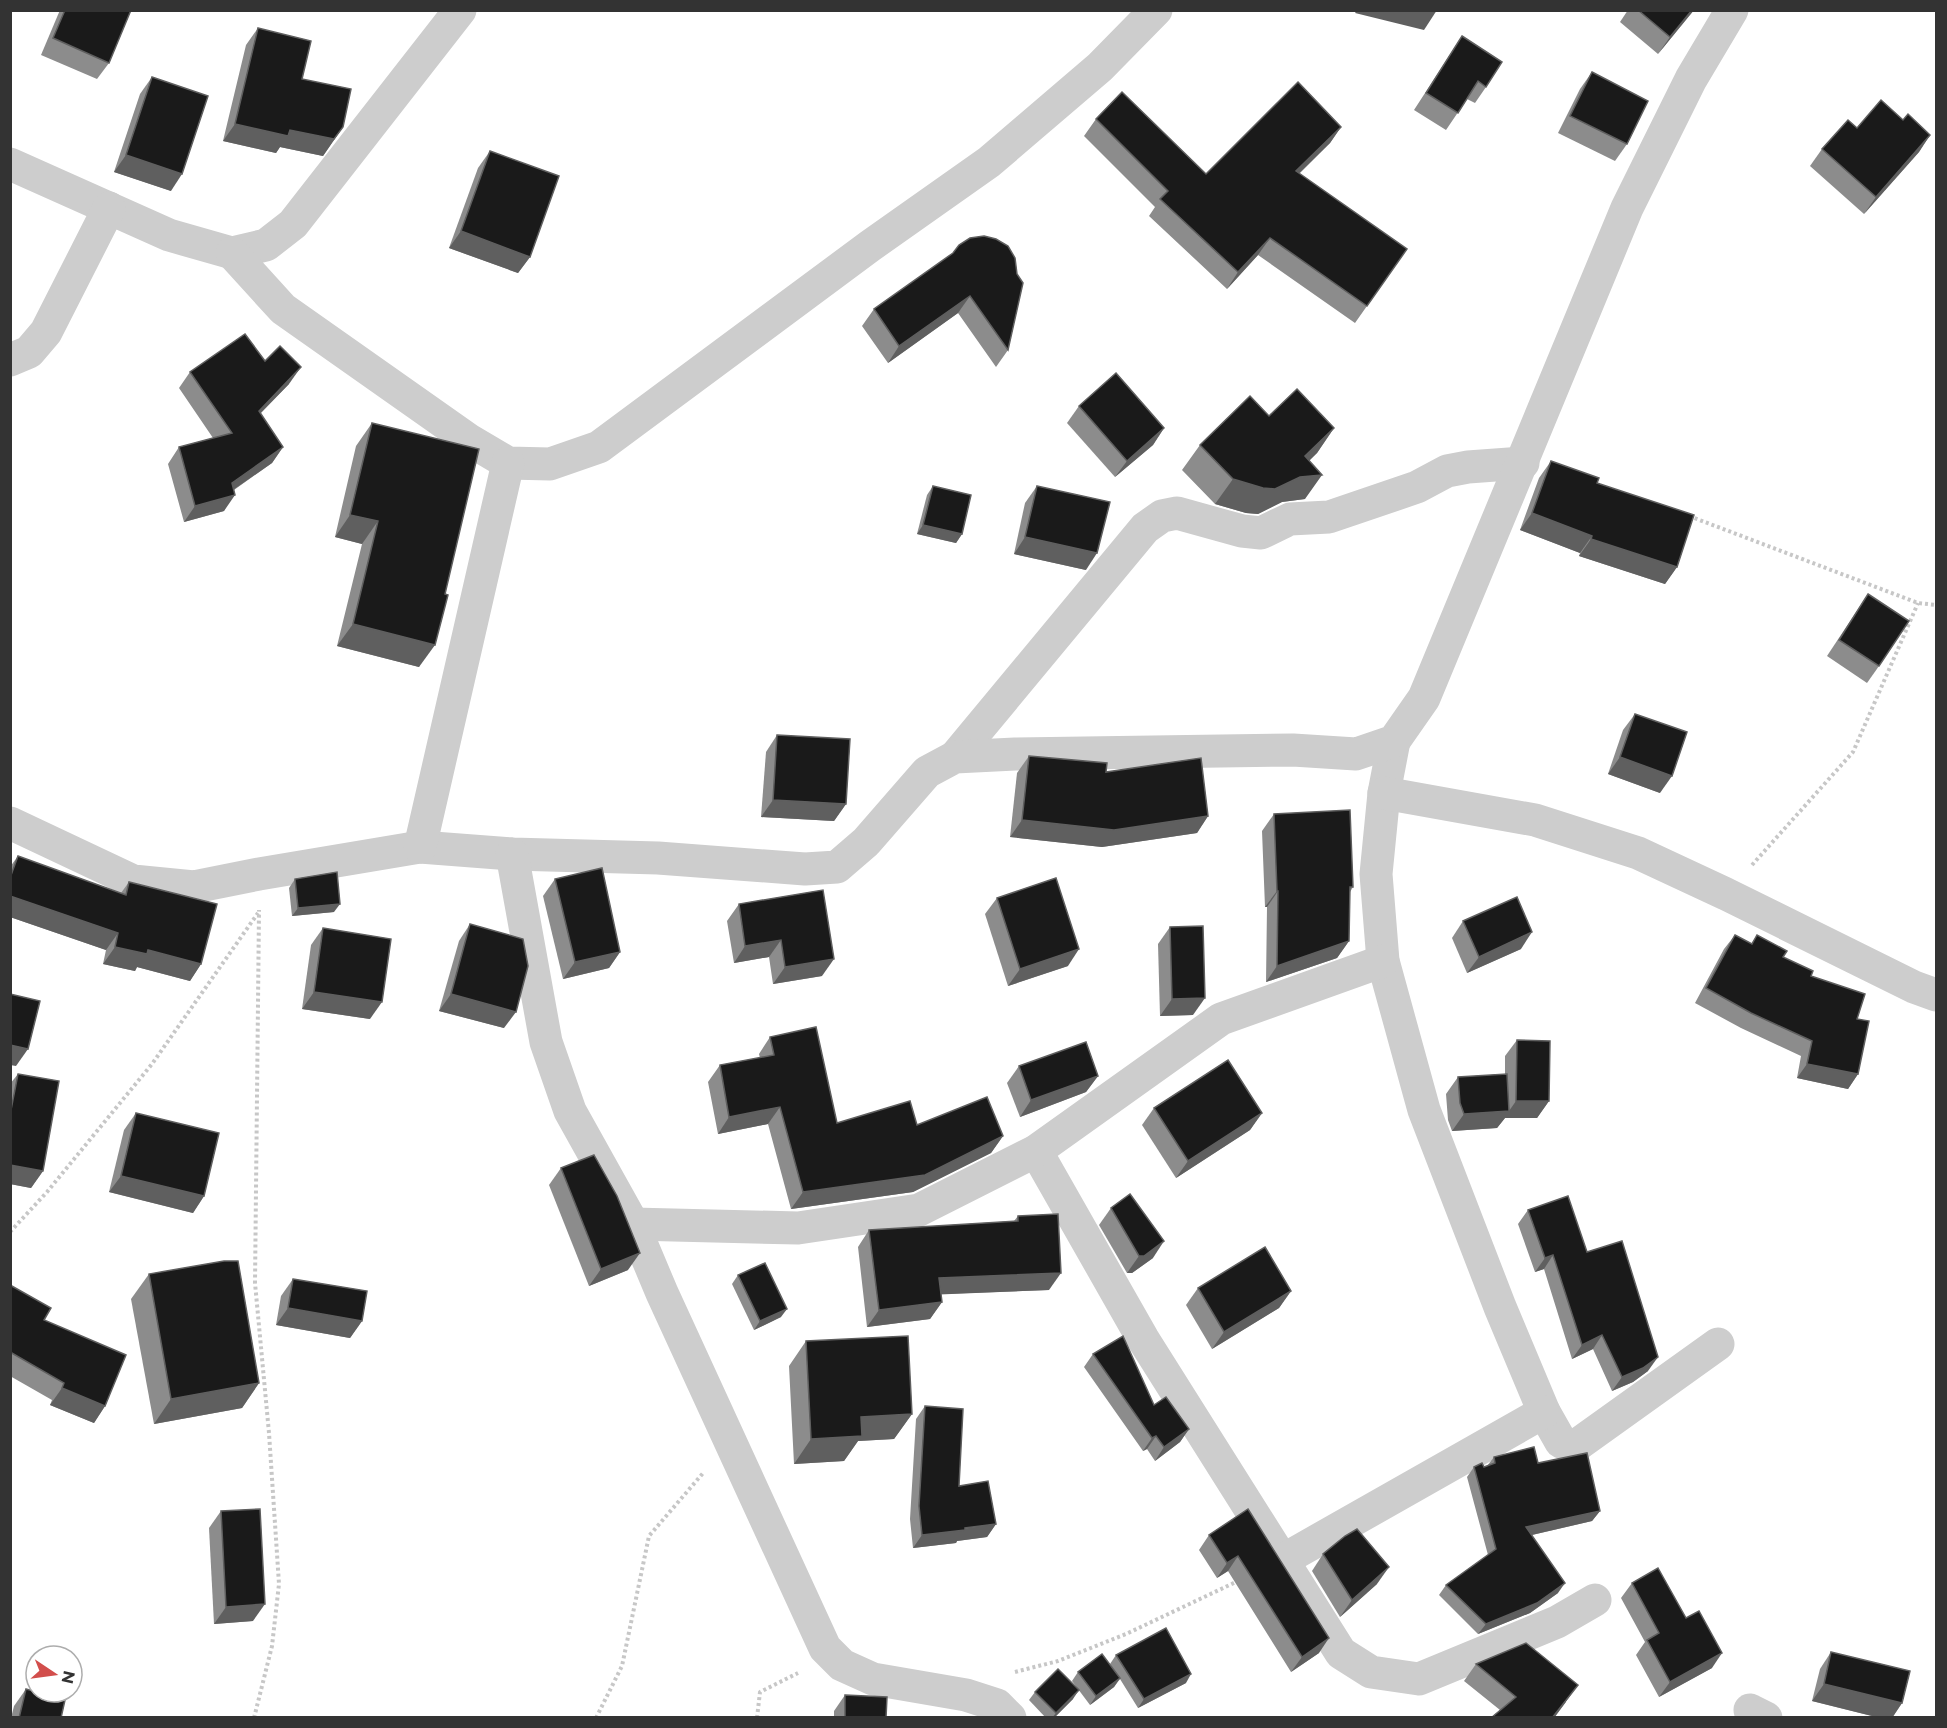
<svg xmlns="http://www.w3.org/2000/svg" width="1947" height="1728" viewBox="0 0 1947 1728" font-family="Montserrat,sans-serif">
<rect width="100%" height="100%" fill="#fff"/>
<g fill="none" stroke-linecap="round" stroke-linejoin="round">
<g stroke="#c7c7c7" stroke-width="4" stroke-dasharray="3 3" stroke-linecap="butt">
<polyline points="1689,516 1918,603 1936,605"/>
<polyline points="1752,865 1853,752 1918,603"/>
<polyline points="10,1232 47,1192 152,1064 258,913"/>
<polyline points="1015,1672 1058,1661 1126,1634 1238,1581"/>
<polyline points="254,1718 272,1646 279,1584 269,1433 255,1283 259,910"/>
<polyline points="596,1718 622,1666 649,1536 704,1472"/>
<polyline points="757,1718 760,1692 798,1673"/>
</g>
<g stroke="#cdcdcd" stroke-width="33">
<polyline points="10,164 169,235 232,253 266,245 293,224 460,10"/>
<polyline points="232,253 283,309 469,440 508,463 550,464 599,447 870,246 989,162 1100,67 1156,10"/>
<polyline points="10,360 29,352 46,332 109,208"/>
<polyline points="1394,741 1384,793 1376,874 1383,961 1424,1110 1500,1307 1544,1412 1561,1442 1570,1446 1577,1445 1718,1344"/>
<polyline points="955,757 1145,528 1162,516 1177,513 1242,531 1261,533 1290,519 1329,517 1417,487 1447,471 1468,467 1523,463"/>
<polyline points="1384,793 1535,820 1638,853 1726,894 1914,987 1936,995"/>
<polyline points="10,823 133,881 194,887 259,874 420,847 512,854 658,858 805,869 837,867 866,842 927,772 955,757 1015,754 1293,750 1356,754 1394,741 1424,698 1627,208 1691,79 1732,10"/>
<polyline points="420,847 508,463"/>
<polyline points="512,854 546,1042 570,1111 633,1224 662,1293 825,1648 842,1665 873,1679 966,1695 997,1705 1010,1718"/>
<polyline points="1036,1151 1143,1339 1341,1653 1371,1672 1419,1679 1557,1622 1595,1600"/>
<polyline points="633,1224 798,1228 919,1210 1036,1151 1221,1019 1383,961"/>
<polyline points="1283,1560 1544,1412"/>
<polyline points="1750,1710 1766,1718"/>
</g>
</g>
<g fill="#8c8c8c">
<polygon points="60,10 131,10 109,63 97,79 41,55"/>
<polygon points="1628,10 1694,10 1658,54 1620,22"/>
<polygon points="258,28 343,127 323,156 280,147 276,153 223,141 246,45"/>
<polygon points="1462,36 1486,87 1475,103 1467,99 1446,130 1414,110"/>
<polygon points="1592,72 1627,144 1615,161 1558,133 1580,89"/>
<polygon points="152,77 171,191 114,172 140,94"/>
<polygon points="1096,119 1206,174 1341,127 1330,143 1299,174 1407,249 1355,323 1258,255 1227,289 1149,216 1155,207 1084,136"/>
<polygon points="1903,120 1930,135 1919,152 1864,214 1810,166 1822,149 1857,128"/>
<polygon points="490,151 530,257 518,273 449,248 478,168"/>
<polygon points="1017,274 1008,350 996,367 958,313 888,363 862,326 874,309"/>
<polygon points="265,361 289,384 260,414 283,447 272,463 234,490 224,511 184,522 168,464 179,447 213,438 179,388 190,372"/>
<polygon points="1079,406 1164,428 1153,445 1115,477 1067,423"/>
<polygon points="1269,416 1334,428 1317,453 1309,461 1305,499 1282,502 1258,514 1246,513 1215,504 1182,470 1200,445"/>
<polygon points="372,423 445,594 419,667 337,646 362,544 335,537 356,446"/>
<polygon points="1551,461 1597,483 1677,567 1665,584 1579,556 1580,553 1520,530 1539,478"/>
<polygon points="933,486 962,534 956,543 917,534 927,495"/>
<polygon points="1037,486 1086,570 1014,554 1025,503"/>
<polygon points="1868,594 1879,666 1867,683 1827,656"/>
<polygon points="1635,714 1660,793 1608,774 1623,730"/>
<polygon points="777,735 846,804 834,821 761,817 766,752"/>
<polygon points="1029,756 1106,772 1208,816 1197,833 1102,847 1010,837 1017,773"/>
<polygon points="1274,814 1353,887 1350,892 1349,941 1337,958 1266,982 1267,907 1265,907 1262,831"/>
<polygon points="18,856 121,893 129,882 201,964 190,981 137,967 135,971 103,964 106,950 10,917 10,867"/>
<polygon points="295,879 334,912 292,916 289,888"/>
<polygon points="555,879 620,952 609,968 563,979 543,896"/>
<polygon points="997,898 1068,966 1008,986 985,914"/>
<polygon points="739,904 822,976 773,984 769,957 734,963 727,921"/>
<polygon points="1463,921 1521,949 1467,973 1452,938"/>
<polygon points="470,924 504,1028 439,1011 459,941"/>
<polygon points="1170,927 1193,1015 1160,1016 1158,944"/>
<polygon points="323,928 370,1019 302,1009 311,945"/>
<polygon points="1735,935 1751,944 1757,935 1783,957 1857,1019 1858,1074 1848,1089 1797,1078 1801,1056 1741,1028 1695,1003 1724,949"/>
<polygon points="770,1037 837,1123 917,1125 1003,1136 991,1153 913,1192 791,1209 768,1124 718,1134 708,1082 720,1065 760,1058 759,1054"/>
<polygon points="1517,1040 1549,1101 1537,1118 1505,1118 1497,1128 1452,1131 1448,1120 1446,1094 1458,1077 1505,1074 1505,1056"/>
<polygon points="1019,1066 1098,1076 1086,1092 1020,1117 1007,1083"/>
<polygon points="18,1074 43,1171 31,1188 10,1184 10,1084"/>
<polygon points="1154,1108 1262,1113 1250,1130 1176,1178 1142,1125"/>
<polygon points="136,1113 204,1196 193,1213 109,1192 124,1130"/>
<polygon points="561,1168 628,1270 589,1286 549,1185"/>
<polygon points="1111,1208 1153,1258 1132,1273 1127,1273 1099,1225"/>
<polygon points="1528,1210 1587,1252 1648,1371 1633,1382 1612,1391 1593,1349 1572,1359 1544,1269 1535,1272 1518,1224"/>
<polygon points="1018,1216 1049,1290 941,1294 942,1302 930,1319 867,1327 858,1247 869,1230 1014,1221"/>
<polygon points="149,1274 259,1383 242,1408 154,1424 131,1299"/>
<polygon points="738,1275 781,1317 754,1330 732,1284"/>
<polygon points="293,1279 362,1321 350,1338 276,1325 281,1296"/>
<polygon points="10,1285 44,1320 105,1406 94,1423 50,1405 52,1400 10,1376"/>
<polygon points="1198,1288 1291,1291 1279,1308 1212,1349 1186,1305"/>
<polygon points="806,1341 912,1414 894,1439 858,1441 844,1461 794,1464 789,1366"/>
<polygon points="1093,1354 1154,1405 1189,1429 1180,1442 1155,1461 1147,1449 1143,1451 1084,1367"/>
<polygon points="925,1406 959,1486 996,1524 987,1537 957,1541 956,1543 913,1548 910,1519 916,1419"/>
<polygon points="1494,1457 1538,1463 1600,1511 1592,1521 1532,1535 1558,1593 1530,1613 1478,1634 1439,1595 1446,1585 1488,1555 1467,1477 1474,1467 1484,1467 1487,1466"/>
<polygon points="1248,1509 1319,1653 1291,1672 1228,1571 1217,1578 1199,1550 1209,1535"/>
<polygon points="221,1511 253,1621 214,1624 209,1528"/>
<polygon points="1323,1554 1377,1584 1340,1617 1312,1571"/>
<polygon points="1632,1583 1712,1668 1659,1697 1636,1655 1645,1642 1621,1598"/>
<polygon points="1831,1652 1902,1703 1892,1718 1880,1718 1812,1701 1820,1669"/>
<polygon points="1116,1655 1186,1683 1138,1708 1120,1679 1114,1687 1090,1705 1072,1681 1078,1672 1118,1676 1110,1664"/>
<polygon points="1476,1664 1566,1702 1554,1718 1491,1718 1500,1710 1464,1681"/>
<polygon points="26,1689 61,1718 11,1718 14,1706"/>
<polygon points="1035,1692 1073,1699 1054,1718 1046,1718 1029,1700"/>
<polygon points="845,1695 886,1718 834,1718 834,1711"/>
</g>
<g fill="#5f5f5f">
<polygon points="1357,10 1437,10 1424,30 1355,13"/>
<polygon points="1692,10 1694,10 1658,54 1670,37"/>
<polygon points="235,124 290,130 343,127 323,156 280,147 276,153 223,141"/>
<polygon points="1341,127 1330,143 1284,188 1296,171"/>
<polygon points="1930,135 1919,152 1864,214 1876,197"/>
<polygon points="126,155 182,174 171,191 114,172"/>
<polygon points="461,231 530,257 518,273 449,248"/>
<polygon points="1270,238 1258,255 1227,289 1238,272"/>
<polygon points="970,296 958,313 888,363 899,346"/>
<polygon points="301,367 289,384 247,427 259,411"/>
<polygon points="1164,428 1153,445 1115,477 1127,461"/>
<polygon points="1334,428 1317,453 1288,481 1305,456"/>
<polygon points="283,447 272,463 220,499 232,483"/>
<polygon points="1322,475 1305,499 1282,502 1258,514 1246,513 1215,504 1233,479 1300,477"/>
<polygon points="235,495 224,511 184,522 195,506"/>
<polygon points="1532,513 1592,536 1580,553 1520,530"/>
<polygon points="350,515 378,521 362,544 335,537"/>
<polygon points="923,525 962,534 956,543 917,534"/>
<polygon points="1025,537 1097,553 1086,570 1014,554"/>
<polygon points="1591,539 1677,567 1665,584 1579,556"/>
<polygon points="353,624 435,645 419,667 337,646"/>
<polygon points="1620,757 1672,776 1660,793 1608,774"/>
<polygon points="773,800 846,804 834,821 761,817"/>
<polygon points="1208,816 1197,833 1102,847 1010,837 1022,820"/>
<polygon points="1277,891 1278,891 1267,907 1265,907"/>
<polygon points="10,896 118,933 106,950 10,917"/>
<polygon points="340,904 334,912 292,916 298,908"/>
<polygon points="1532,932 1521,949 1467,973 1479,957"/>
<polygon points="781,940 769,957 734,963 745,946"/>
<polygon points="1349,941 1337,958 1266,982 1277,966"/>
<polygon points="115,947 148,950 201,964 190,981 137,967 135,971 103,964"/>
<polygon points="1079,949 1068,966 1008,986 1020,969"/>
<polygon points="620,952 609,968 563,979 575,962"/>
<polygon points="834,959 822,976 773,984 785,967"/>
<polygon points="314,992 382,1002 370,1019 302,1009"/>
<polygon points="451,994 516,1012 504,1028 439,1011"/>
<polygon points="1205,998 1193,1015 1160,1016 1172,999"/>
<polygon points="10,1045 28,1049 16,1066 10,1065"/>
<polygon points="1807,1064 1858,1074 1848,1089 1797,1078"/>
<polygon points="1098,1076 1086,1092 1020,1117 1031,1100"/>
<polygon points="1516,1101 1549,1101 1537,1118 1505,1118 1497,1128 1452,1131 1464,1114 1509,1111"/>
<polygon points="780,1107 768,1124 718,1134 729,1117"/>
<polygon points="1262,1113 1250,1130 1176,1178 1188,1161"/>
<polygon points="1003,1136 991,1153 913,1192 791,1209 803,1192"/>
<polygon points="10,1165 43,1171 31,1188 10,1184"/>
<polygon points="121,1176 204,1196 193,1213 109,1192"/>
<polygon points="1164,1241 1153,1258 1132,1273 1127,1273 1139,1256"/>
<polygon points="640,1253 628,1270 589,1286 601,1269"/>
<polygon points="1553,1255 1544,1269 1535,1272 1545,1258"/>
<polygon points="1061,1273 1049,1290 927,1295 939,1278"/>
<polygon points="1291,1291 1279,1308 1212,1349 1224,1332"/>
<polygon points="942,1302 930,1319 867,1327 879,1310"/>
<polygon points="288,1308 362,1321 350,1338 276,1325"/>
<polygon points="787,1309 781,1317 754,1330 760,1321"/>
<polygon points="1602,1335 1593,1349 1572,1359 1582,1345"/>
<polygon points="1658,1357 1648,1371 1633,1382 1612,1391 1622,1377"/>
<polygon points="259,1383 242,1408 154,1424 171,1399"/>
<polygon points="62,1388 105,1406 94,1423 50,1405"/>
<polygon points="912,1414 894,1439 858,1441 844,1461 794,1464 811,1439 861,1417"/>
<polygon points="1189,1429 1180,1442 1155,1461 1164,1447"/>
<polygon points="1156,1436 1147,1449 1143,1451 1152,1438"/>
<polygon points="1600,1511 1592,1521 1519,1538 1526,1527"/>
<polygon points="996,1524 987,1537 957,1541 956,1543 913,1548 922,1535"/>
<polygon points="1238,1556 1228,1571 1217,1578 1227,1563"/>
<polygon points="1389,1567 1377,1584 1340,1617 1352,1600"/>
<polygon points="1565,1583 1558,1593 1530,1613 1478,1634 1486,1624"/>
<polygon points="265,1604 253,1621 214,1624 226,1607"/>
<polygon points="1329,1638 1319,1653 1291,1672 1302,1657"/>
<polygon points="1722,1653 1712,1668 1659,1697 1670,1682"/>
<polygon points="1191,1674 1186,1683 1138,1708 1144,1699"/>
<polygon points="1120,1678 1114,1687 1090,1705 1096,1696"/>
<polygon points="1824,1684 1902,1703 1892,1718 1880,1718 1812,1701"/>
<polygon points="1578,1685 1554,1718 1552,1718"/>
<polygon points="1079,1690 1073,1699 1054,1718 1052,1718 1056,1713"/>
</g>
<g fill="#1a1a1a" stroke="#5f5f5f" stroke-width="1.5">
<polygon points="65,10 131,10 109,63 53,38"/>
<polygon points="1638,10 1692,10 1670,37"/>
<polygon points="258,28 311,41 302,79 351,89 343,127 334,139 290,130 288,136 235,124"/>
<polygon points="1462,36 1502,62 1486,87 1478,81 1458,113 1426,93"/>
<polygon points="1592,72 1648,101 1627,144 1570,116"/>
<polygon points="152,77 208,96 182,174 126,155"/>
<polygon points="1298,82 1341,127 1296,171 1407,249 1367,306 1270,238 1238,272 1160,199 1168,191 1096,119 1122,92 1206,174"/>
<polygon points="1881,100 1903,120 1908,114 1930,135 1876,197 1822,149 1848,120 1857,128"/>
<polygon points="490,151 559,176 530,257 461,231"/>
<polygon points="984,236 996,239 1008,246 1015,258 1017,274 1023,283 1008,350 970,296 899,346 874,309 953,253 959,245 970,238"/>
<polygon points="245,334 265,361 280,346 301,367 259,411 283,447 232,483 235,495 195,506 179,447 232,433 190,372"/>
<polygon points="1116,373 1164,428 1127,461 1079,406"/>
<polygon points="1297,389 1334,428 1305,456 1322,475 1300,477 1275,489 1263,488 1233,479 1200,445 1250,396 1269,416"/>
<polygon points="372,423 479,449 445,594 448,595 435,645 353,624 378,521 350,515"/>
<polygon points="1551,461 1599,478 1597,483 1694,515 1677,567 1591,539 1592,536 1532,513"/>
<polygon points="933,486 971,495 962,534 923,525"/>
<polygon points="1037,486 1110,502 1097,553 1025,537"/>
<polygon points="1868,594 1909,621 1879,666 1839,640"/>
<polygon points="1635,714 1687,732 1672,776 1620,757"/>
<polygon points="777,735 850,739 846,804 773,800"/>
<polygon points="1029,756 1107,763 1106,772 1201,758 1208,816 1114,830 1022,820"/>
<polygon points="1350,810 1353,887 1350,887 1349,941 1277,966 1278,891 1277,891 1274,814"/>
<polygon points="18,856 126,895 129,882 217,904 201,964 148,950 147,954 115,947 118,933 10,896 10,878"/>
<polygon points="602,868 620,952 575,962 555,879"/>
<polygon points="337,872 340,904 298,908 295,879"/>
<polygon points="1056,878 1079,949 1020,969 997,898"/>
<polygon points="823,890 834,959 785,967 781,940 745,946 739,904"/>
<polygon points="1517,897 1532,932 1479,957 1463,921"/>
<polygon points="470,924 523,939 528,966 516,1012 451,994"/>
<polygon points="1203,926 1205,998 1172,999 1170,927"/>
<polygon points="323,928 391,939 382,1002 314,992"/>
<polygon points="1735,935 1752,944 1757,935 1787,951 1783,957 1813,971 1811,976 1865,994 1857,1019 1869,1021 1858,1074 1807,1064 1812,1041 1751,1013 1706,988"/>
<polygon points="10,994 40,1001 28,1049 10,1045"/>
<polygon points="816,1027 837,1123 910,1101 917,1125 987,1097 1003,1136 925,1175 803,1192 780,1107 729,1117 720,1065 774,1055 770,1037"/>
<polygon points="1517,1040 1550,1041 1549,1101 1516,1101"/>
<polygon points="1086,1042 1098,1076 1031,1100 1019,1066"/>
<polygon points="1228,1060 1262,1113 1188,1161 1154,1108"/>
<polygon points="18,1074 59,1081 43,1171 10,1165 10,1115"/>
<polygon points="1507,1074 1509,1111 1464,1114 1460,1103 1458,1077"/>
<polygon points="136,1113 219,1133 204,1196 121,1176"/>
<polygon points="594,1155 617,1196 640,1253 601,1269 561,1168"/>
<polygon points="1130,1194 1164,1241 1144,1256 1139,1256 1111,1208"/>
<polygon points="1568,1196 1587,1252 1622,1241 1658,1357 1643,1368 1622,1377 1602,1335 1582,1345 1553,1255 1545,1258 1528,1210"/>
<polygon points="1058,1214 1061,1273 939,1278 942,1302 879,1310 869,1230 1018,1221 1018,1216"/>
<polygon points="1265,1247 1291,1291 1224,1332 1198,1288"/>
<polygon points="224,1261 238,1261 259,1383 171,1399 149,1274"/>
<polygon points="765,1263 787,1309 760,1321 738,1275"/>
<polygon points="293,1279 367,1291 362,1321 288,1308"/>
<polygon points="10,1285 51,1308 44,1320 126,1355 105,1406 62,1388 64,1383 10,1352"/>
<polygon points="908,1336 912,1414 861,1417 862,1436 811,1439 806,1341"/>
<polygon points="1123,1336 1154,1405 1166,1397 1189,1429 1164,1447 1156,1436 1152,1438 1093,1354"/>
<polygon points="925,1406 963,1409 959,1486 988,1481 996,1524 965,1528 965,1530 922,1535 919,1506"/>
<polygon points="1534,1447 1538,1463 1587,1453 1600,1511 1526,1527 1565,1583 1537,1603 1486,1624 1446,1585 1496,1549 1474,1467 1482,1463 1484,1467 1495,1463 1494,1457"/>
<polygon points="260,1509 265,1604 226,1607 221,1511"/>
<polygon points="1248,1509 1329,1638 1302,1657 1238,1556 1227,1563 1209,1535"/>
<polygon points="1357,1529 1389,1567 1352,1600 1323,1554 1345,1536"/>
<polygon points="1658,1568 1686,1618 1699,1611 1722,1653 1670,1682 1647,1640 1659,1633 1632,1583"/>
<polygon points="1166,1628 1191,1674 1144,1699 1116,1655"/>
<polygon points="1526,1643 1578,1685 1552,1718 1491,1718 1516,1697 1476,1664"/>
<polygon points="1831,1652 1910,1671 1902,1703 1824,1684"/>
<polygon points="1102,1654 1120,1678 1096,1696 1078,1672"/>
<polygon points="1058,1669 1079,1690 1056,1713 1035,1692"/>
<polygon points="26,1689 65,1700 61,1718 19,1718"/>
<polygon points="845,1695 887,1697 886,1718 845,1718"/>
</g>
<rect width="1947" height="1728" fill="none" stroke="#333333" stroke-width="24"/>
<g transform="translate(54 1674) rotate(103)"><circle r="28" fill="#ffffff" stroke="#adadad" stroke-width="1.5"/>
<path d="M0-4.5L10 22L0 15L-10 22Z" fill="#d24e4c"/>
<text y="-9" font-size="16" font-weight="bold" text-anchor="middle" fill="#333333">N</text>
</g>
</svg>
